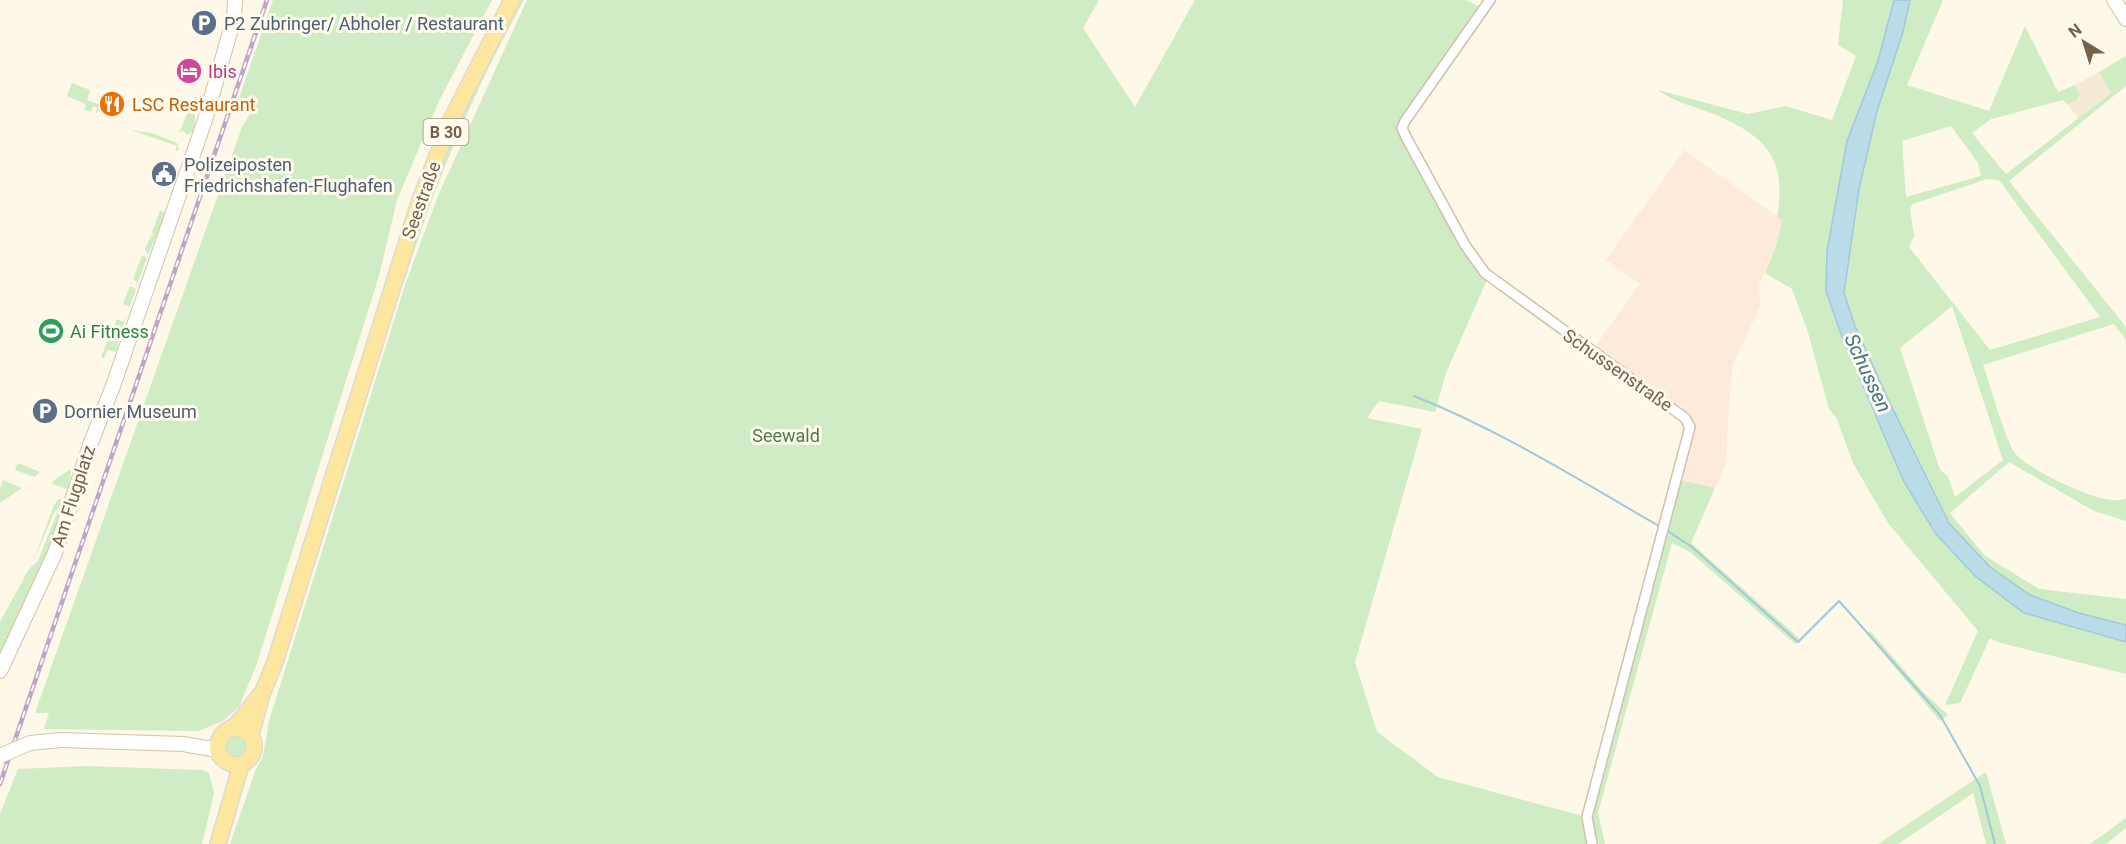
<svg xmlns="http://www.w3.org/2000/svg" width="2126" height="844" viewBox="0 0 2126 844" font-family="Roboto,sans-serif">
<rect width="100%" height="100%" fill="#fdf8e7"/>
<polygon fill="#f5ebd5" points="2099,72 2111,92 2079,119 2067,104 2076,101 2080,94 2075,85"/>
<polygon fill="#feeadb" points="1684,150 1782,220 1776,246 1759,285 1760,307 1732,366 1725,467 1715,488 1680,480 1685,430 1683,421 1593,349 1640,284 1606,260"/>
<g fill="#cfecc4" fill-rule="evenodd">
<polygon points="273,0 492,0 440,99 397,200 379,276 256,666 239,707 223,721 198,731 44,729 49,713 35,713 242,127 252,110 237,104"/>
<path d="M 518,0 L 524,0 C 473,91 434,186 403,285 L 400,278 L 403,268 L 455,124 Z"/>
<polygon points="527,0 1099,0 1083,28 1135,107 1195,0 1466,0 1480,7 1402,116 1399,131 1470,260 1487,280 1446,373 1435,412 1379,401 1367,418 1422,429 1355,662 1377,732 1438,777 1583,816 1587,844 230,844 256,769 263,756 269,721 405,285 438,196"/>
<path d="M 1843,0 L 1894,0 L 1878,61 L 1847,141 L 1827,251 L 1826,291 L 1842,337 L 1874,415 L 1936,534 L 2081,630 L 2126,642 L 2126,674 L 1997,642 L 1990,638 L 1960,703 L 1945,705 L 1978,631 L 1888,523 L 1853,463 L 1837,419 L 1829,409 L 1807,329 L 1792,289 L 1765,273 L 1776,246 L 1782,221 L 1777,217 C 1787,158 1767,137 1714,114 C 1694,106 1675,103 1658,90 L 1748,114 L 1786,106 L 1832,120 L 1856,56 L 1838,45 Z"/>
<path d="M 1910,0 L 1943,0 L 1907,85 L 1989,111 L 2025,26 L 2058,92 L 2075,85 L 2080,94 L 2076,101 L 2067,104 L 2063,100 L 1991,119 L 1972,133 L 2006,174 L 2111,93 L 2099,72 L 2126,56 L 2126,86 L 2009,181 L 2126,327 L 2126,340 L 2114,324 L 1983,365 C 1991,387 2003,433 2014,452 C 2023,467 2109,511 2126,498 L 2126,521 L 2094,511 L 2009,462 L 1950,513 L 1984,555 L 2039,589 L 2126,599 L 2126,625 L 2079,613 L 2030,595 L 1990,567 L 1949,522 L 1887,397 L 1855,326 L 1844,293 L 1859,189 L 1877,111 L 1903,32 ZM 1951,126 L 1978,163 L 1981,176 L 1906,197 L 1902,141 ZM 1987,179 L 1999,180 L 2100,317 L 1990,350 L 1909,247 L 1914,236 L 1910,209 L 1913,204 ZM 1952,306 L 2003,460 L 1955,497 L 1948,476 L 1940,470 L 1900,348 Z"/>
<polygon points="72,83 90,90 87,100 119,112 98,110 95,116 97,108 93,106 91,112 84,110 86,104 67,96"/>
<polygon points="190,107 195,108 195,131 187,135 182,130 179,133"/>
<polygon points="131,130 152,133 177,143 179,149 175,152 177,146"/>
<polygon points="160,211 166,213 148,255 145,249 151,235 154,236 152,232"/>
<polygon points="142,256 147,257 138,283 133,279"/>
<polygon points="130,286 136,289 130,307 123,304"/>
<polygon points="126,316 116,352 108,350 104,358 101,357 117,319 123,322"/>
<polygon points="18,463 40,472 35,477 15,470"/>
<polygon points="72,468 68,489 52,484 53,481"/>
<polygon points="3,480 22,488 0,503 0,488"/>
<polygon points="1680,480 1715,488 1691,543 1800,639 1795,644 1690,552 1672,543 1598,813 1605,844 1599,844 1591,822 1595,798"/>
<polygon points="59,499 64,500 54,513 34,560 54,505"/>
<polygon points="64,505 44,564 0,660 0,622 29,569 38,561 57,513"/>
<polygon points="1870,631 1924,693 1948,715 1940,721 1866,633"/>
<polygon points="239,731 251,748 236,760 224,752 227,739"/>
<polygon points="86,766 202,770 209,773 214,793 202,844 0,844 0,814 18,769"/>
<polygon points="1986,772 2006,844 1986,844 1973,793 1898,844 1878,844"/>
<polygon points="2126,818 2126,828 2106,844 2090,844"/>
</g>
<polygon fill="#badbe8" stroke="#a0c9da" stroke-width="1.5" points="1894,0 1910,0 1903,32 1877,111 1859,189 1844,293 1855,326 1887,397 1949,523 1990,567 2030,595 2079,613 2126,625 2126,642 2024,613 1975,576 1936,534 1904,482 1842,337 1826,291 1827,251 1847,141 1878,61"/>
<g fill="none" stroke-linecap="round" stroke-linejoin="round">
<g stroke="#a0c9da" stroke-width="2">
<path d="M 1414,396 C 1500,430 1579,480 1659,526"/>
<polyline points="1666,530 1692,547 1798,642 1839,601 1940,715 1980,786 1995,844"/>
</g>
<g stroke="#cfc1ac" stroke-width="12">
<polyline id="street" points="1490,0 1405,121 1402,128 1406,137 1465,245 1485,273 1685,418 1690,427 1587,817 1592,844"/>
</g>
<g stroke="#d3c2a9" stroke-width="16">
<g id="secondary">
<polyline points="2114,0 2126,19"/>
<polyline points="0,671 55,553 90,445 113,386 205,120 234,18 235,0"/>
<polyline points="61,740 183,744 218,750"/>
</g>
</g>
<g stroke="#dfd9d4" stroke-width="18">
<g id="primary">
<path d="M 233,728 L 248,731 C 258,744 256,757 241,765 C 227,766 211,754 220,738 C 223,731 229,730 234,726 C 244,718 251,706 259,696"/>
<polyline points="251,735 262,694 275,662 419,203 450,122 512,0"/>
<polyline points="218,844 241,765"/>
</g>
</g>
<use href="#street" stroke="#fff" stroke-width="9"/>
<use href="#secondary" stroke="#fff" stroke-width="14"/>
<use href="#primary" stroke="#fde79e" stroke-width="15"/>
<g stroke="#bda4c8" stroke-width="4.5">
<polyline id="rail" points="0,784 267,0"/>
</g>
<use href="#rail" stroke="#fffbee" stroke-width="2" stroke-dasharray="7" stroke-linecap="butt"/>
<g stroke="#d3c2a9" stroke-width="16" stroke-linecap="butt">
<polyline id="secondary-bridge" points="0,756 30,743 61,740"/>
</g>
<use href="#secondary-bridge" stroke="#fff" stroke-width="14"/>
</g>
<defs>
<g id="parking-disc" transform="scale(1.35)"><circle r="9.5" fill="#5c6f8a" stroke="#fffbee"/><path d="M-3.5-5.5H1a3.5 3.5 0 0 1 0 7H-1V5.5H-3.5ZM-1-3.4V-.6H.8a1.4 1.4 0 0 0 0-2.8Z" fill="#fff"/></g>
<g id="hotel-disc" transform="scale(1.35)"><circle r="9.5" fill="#d1479c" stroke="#fffbee"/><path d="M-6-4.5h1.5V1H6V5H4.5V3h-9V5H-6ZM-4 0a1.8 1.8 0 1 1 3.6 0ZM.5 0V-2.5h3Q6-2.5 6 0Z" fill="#fff"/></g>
<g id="restaurant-disc" transform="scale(1.35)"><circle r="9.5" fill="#e8710a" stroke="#fffbee"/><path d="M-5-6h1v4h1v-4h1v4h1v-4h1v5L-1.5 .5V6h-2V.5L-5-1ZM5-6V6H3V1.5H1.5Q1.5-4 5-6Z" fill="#fff"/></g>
<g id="civic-disc" transform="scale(1.35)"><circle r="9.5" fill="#5c6f8a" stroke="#fffbee"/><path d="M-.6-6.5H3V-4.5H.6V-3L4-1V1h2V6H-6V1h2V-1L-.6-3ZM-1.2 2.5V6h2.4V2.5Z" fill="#fff"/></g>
<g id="stadium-disc" transform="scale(1.35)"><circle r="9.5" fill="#2e9e5b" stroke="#fffbee"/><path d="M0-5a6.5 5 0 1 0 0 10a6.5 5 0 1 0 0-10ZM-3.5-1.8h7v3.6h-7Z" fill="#fff"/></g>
</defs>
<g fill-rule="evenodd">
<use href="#parking-disc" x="204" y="23"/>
<use href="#hotel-disc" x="189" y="71"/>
<use href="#restaurant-disc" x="112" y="104"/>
<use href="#civic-disc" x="164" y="174"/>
<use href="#stadium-disc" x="51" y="331"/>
<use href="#parking-disc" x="45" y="411"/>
</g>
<g text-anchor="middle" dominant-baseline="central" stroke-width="6" stroke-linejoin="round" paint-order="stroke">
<rect fill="#fffbee" stroke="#a08f7b" stroke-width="1.5" x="423.5" y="119" width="45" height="26" rx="4.5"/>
<g font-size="16" font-weight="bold" fill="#78614a">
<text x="446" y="132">B 30</text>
</g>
<g font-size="18" fill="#4e5e75" stroke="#fffbee" text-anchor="start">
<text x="224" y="23">P2 Zubringer/ Abholer / Restaurant</text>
<text x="184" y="164">Polizeiposten<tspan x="184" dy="21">Friedrichshafen-Flughafen</tspan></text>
<text x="64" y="411">Dornier Museum</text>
</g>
<g font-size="18" fill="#b23c85" stroke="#fffbee" text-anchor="start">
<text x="208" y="71">Ibis</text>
</g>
<g font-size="18" fill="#c56008" stroke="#fffbee" text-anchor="start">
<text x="132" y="104">LSC Restaurant</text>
</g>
<g font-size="18" fill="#78614a" stroke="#fffbee">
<text transform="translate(421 200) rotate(-70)">Seestraße</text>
<text transform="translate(1618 370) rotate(35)">Schussenstraße</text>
<text transform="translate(73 496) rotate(-72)">Am Flugplatz</text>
</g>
<g font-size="18" fill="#27864d" stroke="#fffbee" text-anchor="start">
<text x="70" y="331">Ai Fitness</text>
</g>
<g font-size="18" fill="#4b7e42" stroke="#fffbee">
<text x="786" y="435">Seewald</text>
</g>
<g font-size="20" font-style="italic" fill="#42758c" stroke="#fffbee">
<text transform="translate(1868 373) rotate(65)">Schussen</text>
</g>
</g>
<g transform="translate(2084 42) rotate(322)" stroke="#fffbee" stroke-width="4.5" paint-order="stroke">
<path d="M0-4.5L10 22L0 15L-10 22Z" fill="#78614a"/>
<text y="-9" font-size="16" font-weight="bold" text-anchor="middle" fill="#78614a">N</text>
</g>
</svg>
